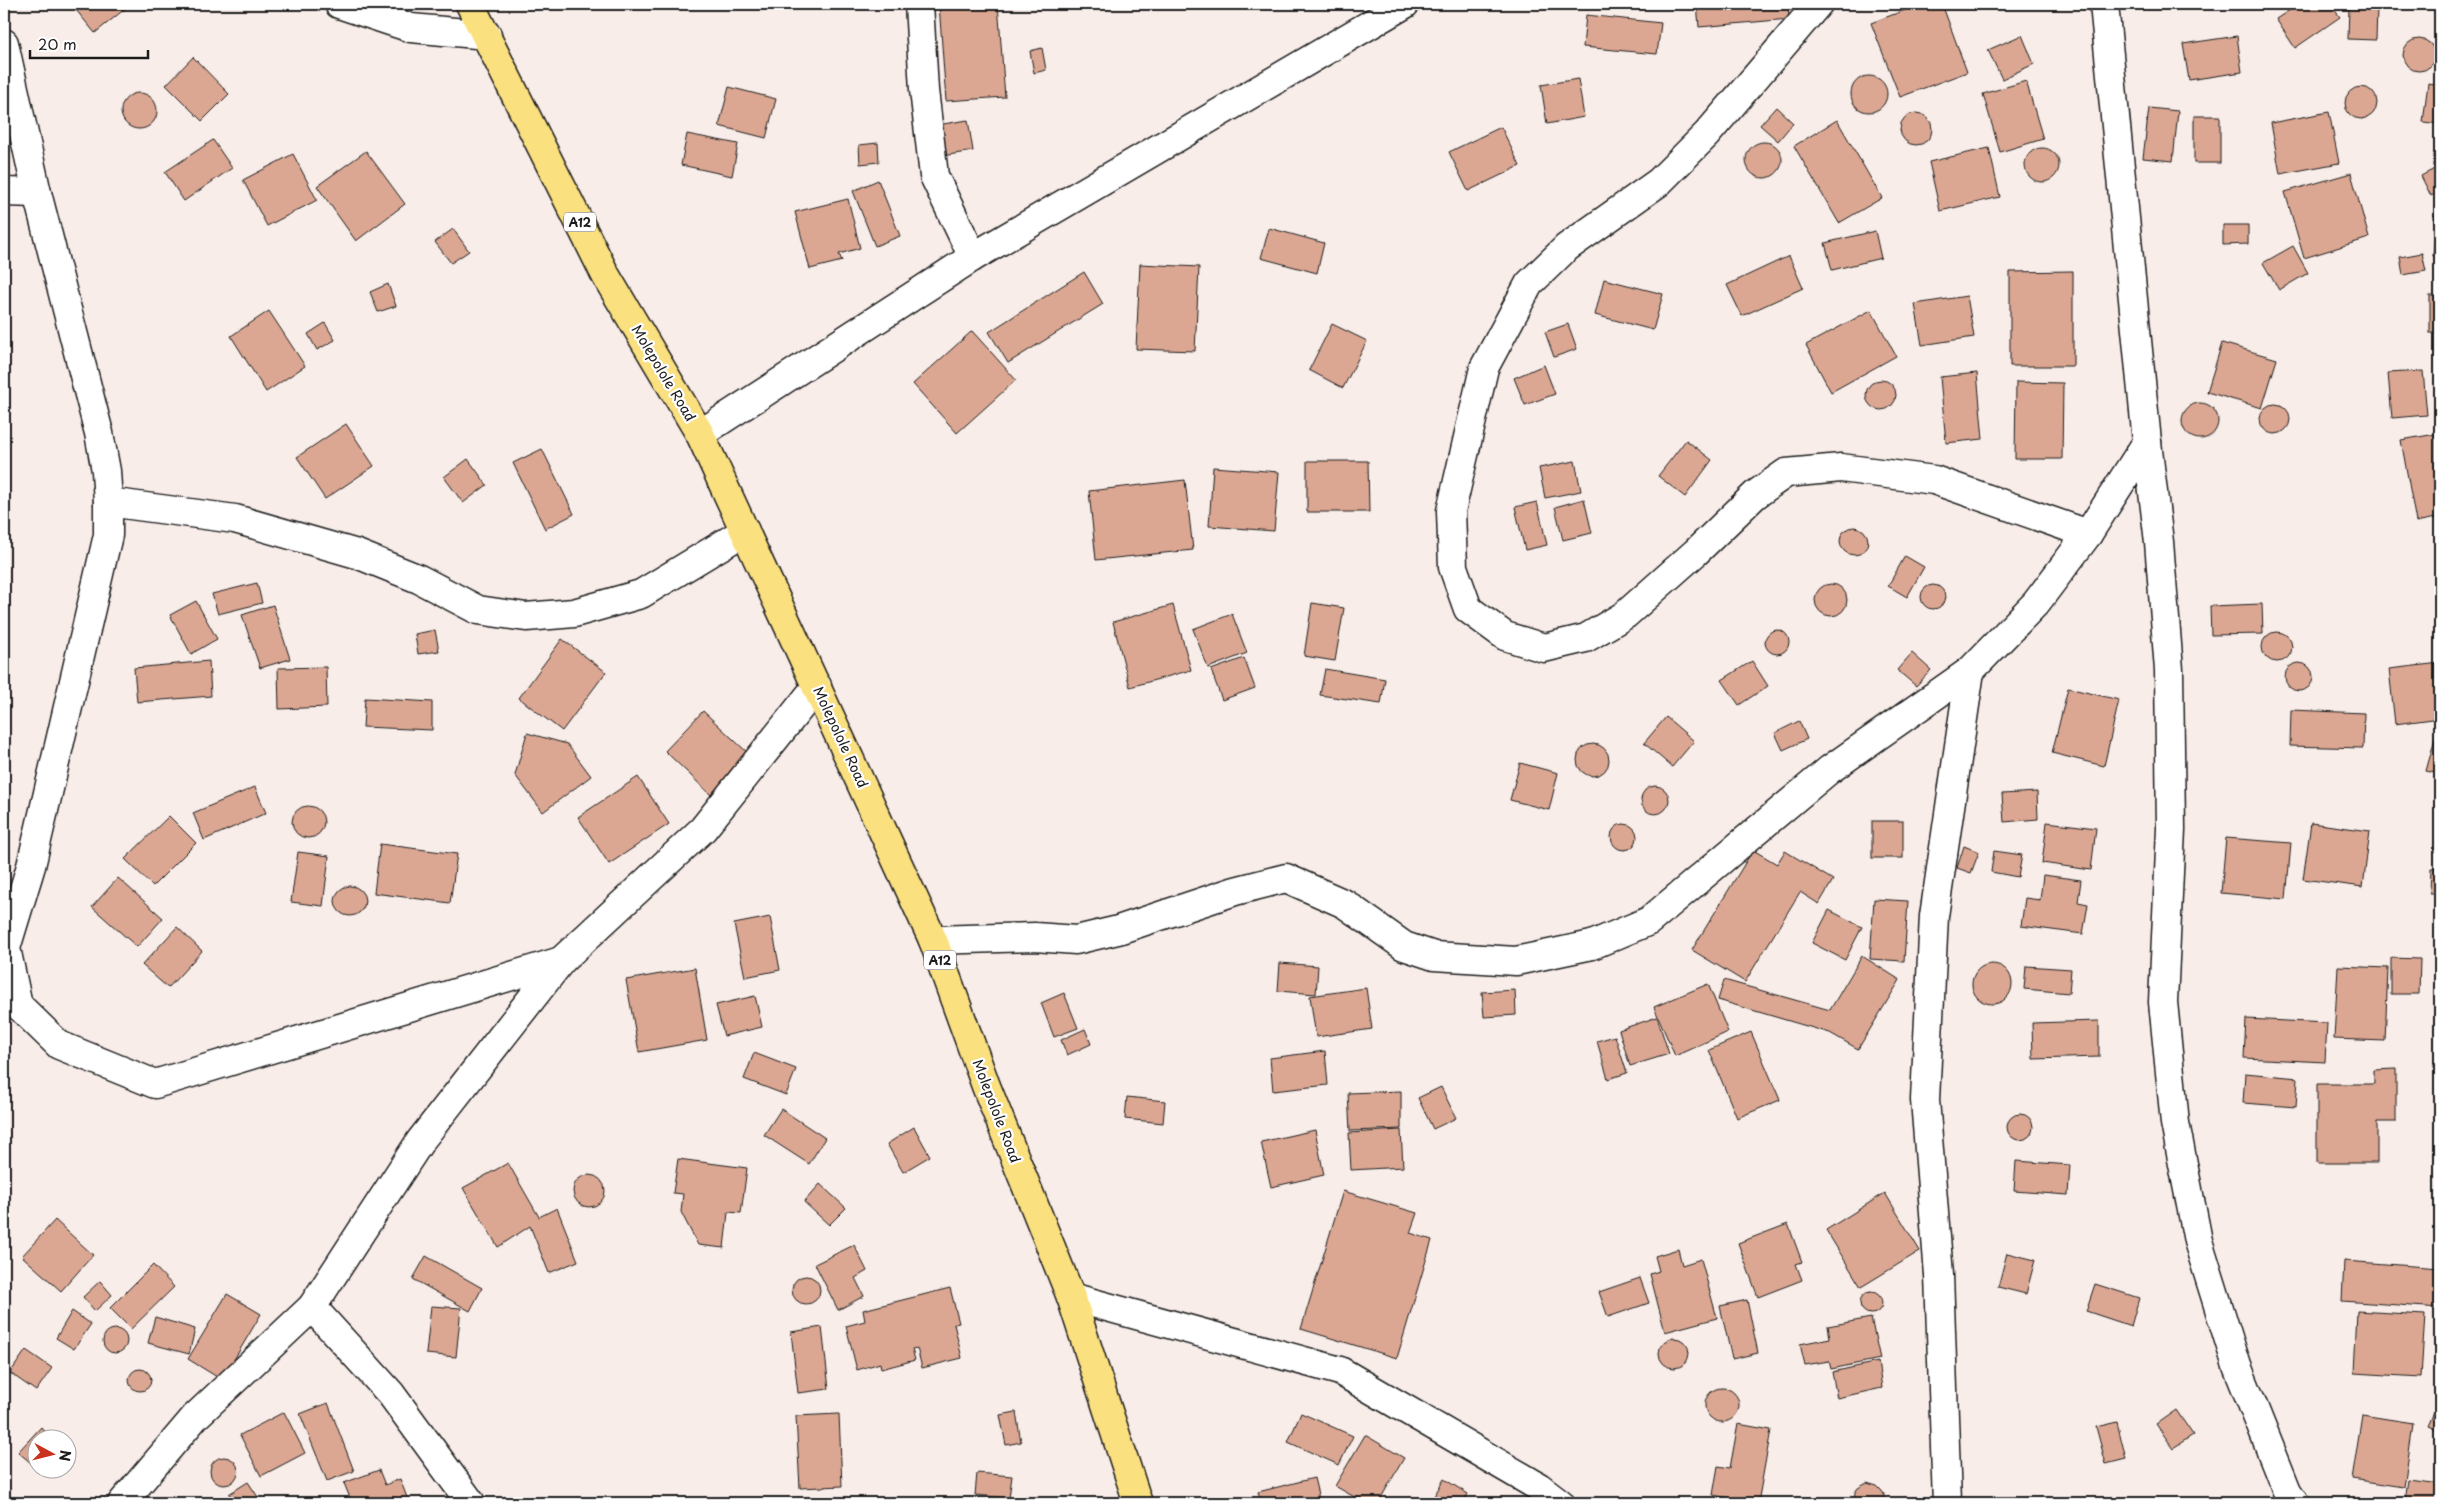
<svg xmlns="http://www.w3.org/2000/svg" width="2444" height="1507" viewBox="0 0 2444 1507" font-family="'Playpen Sans',sans-serif">
<rect width="100%" height="100%" fill="#f8ede9"/>
<filter id="ink" filterUnits="userSpaceOnUse"><feTurbulence type="fractalNoise" baseFrequency=".02" numOctaves="2"/><feDisplacementMap in="SourceGraphic" scale="10" xChannelSelector="R" yChannelSelector="G"/><feConvolveMatrix kernelMatrix="1 2 1 2 8 2 1 2 1" color-interpolation-filters="sRGB"/></filter>
<g filter="url(#ink)">
<g fill="#dca792" stroke="#1c1c1c">
<polygon points="71,4 131,4 95,33"/>
<polygon points="939,4 998,4 1005,97 946,101"/>
<polygon points="1697,4 1788,4 1789,19 1699,27"/>
<polygon points="1921,4 1942,4 1967,72 1900,97 1871,23"/>
<polygon points="2299,4 2330,4 2340,17 2295,48 2276,19"/>
<rect x="2434" y="4" width="6" height="4"/>
<polygon points="2349,6 2377,7 2376,40 2348,39"/>
<polygon points="1586,15 1661,23 1657,54 1583,47"/>
<polygon points="2022,35 2034,64 2002,79 1988,50"/>
<polygon points="2237,36 2242,72 2189,80 2183,44"/>
<circle cx="2419" cy="55" r="16"/>
<polygon points="1042,48 1046,70 1034,73 1030,51"/>
<polygon points="193,57 229,94 202,121 166,85"/>
<circle cx="1869" cy="94" r="18"/>
<polygon points="1578,79 1584,117 1547,124 1541,85"/>
<polygon points="2026,81 2043,139 2000,152 1983,94"/>
<polygon points="2428,83 2440,85 2440,124 2423,122"/>
<circle cx="2361" cy="103" r="16"/>
<polygon points="729,87 776,99 766,138 719,126"/>
<circle cx="139" cy="111" r="18"/>
<polygon points="1776,107 1793,123 1778,141 1760,125"/>
<polygon points="2149,108 2178,111 2173,161 2143,158"/>
<polygon points="2329,112 2339,163 2280,174 2271,123"/>
<circle cx="1916" cy="129" r="16"/>
<rect x="2194" y="116" width="26" height="47"/>
<polygon points="968,120 973,151 942,156 937,125"/>
<polygon points="1837,120 1882,198 1839,223 1794,146"/>
<polygon points="1501,127 1520,166 1468,191 1449,152"/>
<polygon points="687,134 738,144 732,176 681,165"/>
<polygon points="213,140 232,168 184,201 165,172"/>
<circle cx="1764" cy="160" r="18"/>
<polygon points="878,143 879,162 860,164 859,145"/>
<circle cx="2042" cy="165" r="17"/>
<polygon points="1989,148 2000,197 1940,211 1929,162"/>
<polygon points="366,151 405,204 356,241 317,186"/>
<polygon points="293,154 317,200 267,226 243,180"/>
<polygon points="2440,166 2440,191 2431,196 2421,176"/>
<polygon points="2351,173 2369,238 2304,258 2285,192"/>
<polygon points="878,180 900,236 875,246 853,191"/>
<polygon points="848,199 860,248 839,254 842,261 810,269 795,212"/>
<polygon points="2437,201 2440,202 2440,223 2434,222"/>
<polygon points="2223,225 2248,225 2248,244 2223,245"/>
<polygon points="1269,228 1324,243 1317,273 1261,258"/>
<polygon points="453,229 469,251 451,263 435,242"/>
<polygon points="2435,229 2440,230 2440,257 2433,256"/>
<polygon points="1875,231 1881,258 1832,270 1825,243"/>
<polygon points="2293,246 2308,273 2279,290 2263,263"/>
<polygon points="2422,253 2426,271 2403,275 2400,257"/>
<polygon points="1789,256 1803,288 1742,316 1727,285"/>
<polygon points="1140,264 1199,267 1195,351 1136,349"/>
<polygon points="2073,271 2073,366 2010,366 2010,272"/>
<polygon points="1084,272 1103,304 1008,363 989,332"/>
<polygon points="1604,279 1663,294 1653,330 1595,315"/>
<polygon points="388,284 396,306 378,312 370,292"/>
<polygon points="1967,296 1974,337 1922,345 1915,304"/>
<rect x="2430" y="296" width="10" height="37"/>
<polygon points="1871,310 1896,356 1831,392 1806,345"/>
<polygon points="269,311 305,366 266,392 231,336"/>
<polygon points="325,323 335,340 317,350 308,334"/>
<polygon points="1332,324 1367,341 1343,388 1309,370"/>
<polygon points="1568,324 1577,349 1554,357 1545,332"/>
<polygon points="972,331 1016,380 957,433 913,384"/>
<polygon points="2222,343 2277,359 2262,408 2207,392"/>
<polygon points="1544,365 1555,394 1525,405 1514,378"/>
<polygon points="2423,371 2427,415 2392,418 2388,373"/>
<polygon points="1977,373 1983,439 1946,443 1940,377"/>
<circle cx="1881" cy="395" r="15"/>
<polygon points="2016,382 2063,383 2062,459 2015,459"/>
<circle cx="2200" cy="421" r="18"/>
<circle cx="2275" cy="419" r="15"/>
<polygon points="346,424 374,466 325,499 297,457"/>
<polygon points="2436,434 2440,455 2440,517 2416,522 2401,440"/>
<polygon points="1686,440 1712,460 1685,497 1658,476"/>
<polygon points="542,449 574,514 545,529 513,463"/>
<polygon points="468,459 487,485 463,503 444,477"/>
<polygon points="1307,461 1368,461 1369,512 1307,512"/>
<polygon points="1575,461 1581,491 1545,498 1539,468"/>
<polygon points="1213,467 1279,472 1274,531 1209,526"/>
<polygon points="1185,480 1193,550 1096,560 1089,491"/>
<polygon points="1584,499 1592,533 1563,540 1555,507"/>
<polygon points="1537,502 1547,545 1525,550 1515,507"/>
<circle cx="1854" cy="541" r="14"/>
<polygon points="1905,556 1924,567 1907,597 1888,586"/>
<polygon points="257,583 262,603 218,614 212,594"/>
<circle cx="1831" cy="600" r="16"/>
<circle cx="1933" cy="597" r="12"/>
<polygon points="196,601 217,639 191,654 170,615"/>
<polygon points="1312,603 1344,608 1335,661 1304,656"/>
<polygon points="2262,604 2263,634 2211,635 2210,606"/>
<polygon points="273,605 290,659 260,668 242,615"/>
<polygon points="1173,605 1191,670 1130,687 1113,622"/>
<polygon points="1232,614 1247,653 1208,668 1193,629"/>
<circle cx="1777" cy="642" r="12"/>
<polygon points="435,630 439,651 418,654 415,634"/>
<circle cx="2277" cy="647" r="15"/>
<polygon points="562,639 606,672 562,731 519,698"/>
<polygon points="1912,653 1931,670 1916,686 1897,670"/>
<polygon points="1244,658 1255,688 1222,700 1211,670"/>
<polygon points="209,661 211,696 137,702 134,668"/>
<polygon points="1752,661 1768,686 1739,705 1722,680"/>
<polygon points="2440,663 2440,718 2395,724 2389,669"/>
<circle cx="2299" cy="677" r="14"/>
<polygon points="326,667 327,707 279,709 278,668"/>
<polygon points="1325,669 1385,679 1381,704 1320,695"/>
<polygon points="2068,688 2119,700 2104,766 2052,753"/>
<polygon points="365,698 432,702 432,730 363,727"/>
<polygon points="2291,710 2364,713 2363,748 2290,746"/>
<polygon points="703,711 749,754 711,795 665,751"/>
<polygon points="1666,717 1694,741 1672,767 1644,743"/>
<polygon points="1799,721 1807,739 1783,750 1775,733"/>
<polygon points="2439,724 2440,724 2440,774 2426,771"/>
<polygon points="527,733 567,744 591,776 543,812 515,775"/>
<circle cx="1593" cy="760" r="16"/>
<polygon points="1520,763 1558,773 1549,810 1510,800"/>
<polygon points="638,777 669,824 609,864 578,817"/>
<circle cx="1655" cy="800" r="14"/>
<polygon points="255,787 266,813 204,840 193,813"/>
<polygon points="2037,792 2038,819 2004,822 2002,794"/>
<circle cx="308" cy="822" r="16"/>
<polygon points="169,816 196,843 153,886 125,859"/>
<rect x="1872" y="821" width="31" height="37"/>
<polygon points="2047,822 2096,828 2091,870 2042,863"/>
<polygon points="2311,823 2370,831 2363,887 2303,879"/>
<circle cx="1624" cy="837" r="13"/>
<polygon points="2226,838 2291,843 2286,899 2221,893"/>
<polygon points="380,844 457,854 450,903 374,893"/>
<polygon points="1964,846 1979,852 1971,873 1957,868"/>
<polygon points="1753,850 1777,864 1785,851 1833,880 1819,904 1800,892 1745,982 1692,950"/>
<polygon points="1994,851 2022,855 2018,877 1991,872"/>
<polygon points="298,852 329,856 323,906 291,902"/>
<polygon points="2431,868 2440,868 2440,893 2430,893"/>
<polygon points="2043,875 2081,880 2078,902 2088,904 2083,934 2021,926 2025,898 2040,900"/>
<polygon points="118,878 163,918 137,947 92,907"/>
<circle cx="350" cy="901" r="15"/>
<polygon points="1874,899 1908,901 1904,961 1870,959"/>
<polygon points="1829,910 1862,927 1845,960 1812,943"/>
<polygon points="770,917 780,970 745,977 734,924"/>
<polygon points="177,927 202,951 168,988 142,965"/>
<polygon points="1862,956 1900,980 1858,1049 1830,1033 1718,1000 1724,980 1830,1010"/>
<polygon points="2391,958 2420,959 2419,994 2391,994"/>
<polygon points="1280,963 1318,966 1316,994 1278,991"/>
<circle cx="1992" cy="984" r="20"/>
<polygon points="2026,966 2071,969 2069,993 2024,989"/>
<polygon points="2338,966 2388,968 2385,1041 2334,1039"/>
<polygon points="695,968 707,1040 639,1052 626,980"/>
<polygon points="1708,984 1728,1032 1675,1056 1654,1007"/>
<polygon points="1366,988 1372,1029 1316,1037 1310,996"/>
<polygon points="1515,990 1516,1015 1484,1017 1482,992"/>
<polygon points="1064,993 1078,1028 1054,1037 1041,1003"/>
<polygon points="755,996 762,1027 724,1036 716,1005"/>
<polygon points="1657,1017 1669,1054 1630,1066 1619,1030"/>
<polygon points="2246,1019 2327,1023 2325,1062 2244,1058"/>
<polygon points="2099,1021 2099,1057 2033,1059 2032,1023"/>
<polygon points="1085,1029 1091,1044 1067,1055 1061,1040"/>
<polygon points="1751,1032 1780,1100 1737,1118 1709,1050"/>
<polygon points="1615,1036 1627,1073 1608,1079 1597,1041"/>
<polygon points="1325,1051 1328,1085 1273,1091 1270,1058"/>
<polygon points="754,1053 796,1069 786,1095 744,1079"/>
<polygon points="2396,1069 2396,1122 2377,1122 2377,1163 2317,1163 2317,1084 2374,1084 2374,1070"/>
<polygon points="2245,1073 2298,1078 2296,1107 2243,1103"/>
<polygon points="1441,1087 1456,1118 1433,1129 1418,1098"/>
<polygon points="1401,1091 1401,1129 1350,1131 1348,1093"/>
<polygon points="1127,1097 1165,1101 1163,1123 1125,1119"/>
<polygon points="781,1109 825,1138 809,1164 764,1135"/>
<circle cx="2020" cy="1127" r="13"/>
<polygon points="914,1127 930,1156 903,1172 887,1144"/>
<polygon points="1315,1130 1324,1175 1271,1187 1261,1142"/>
<polygon points="1401,1130 1403,1167 1351,1170 1349,1133"/>
<polygon points="678,1159 747,1168 741,1213 728,1212 724,1248 698,1245 681,1212 683,1194 673,1193"/>
<polygon points="2016,1161 2070,1165 2068,1195 2014,1191"/>
<polygon points="508,1163 539,1217 557,1208 578,1261 549,1273 530,1226 498,1247 463,1188"/>
<circle cx="589" cy="1191" r="16"/>
<polygon points="820,1184 846,1208 829,1225 804,1202"/>
<polygon points="1343,1191 1417,1213 1410,1233 1432,1240 1397,1358 1301,1329"/>
<polygon points="1885,1193 1920,1251 1861,1287 1826,1230"/>
<polygon points="55,1220 93,1255 61,1291 22,1256"/>
<polygon points="1788,1224 1802,1262 1796,1264 1802,1280 1758,1297 1738,1243"/>
<polygon points="854,1245 867,1271 855,1278 864,1296 838,1310 815,1264"/>
<polygon points="1678,1249 1682,1265 1701,1259 1717,1318 1665,1332 1650,1274 1659,1271 1655,1256"/>
<polygon points="2007,1253 2035,1260 2026,1294 1998,1287"/>
<polygon points="426,1256 482,1288 470,1311 413,1279"/>
<polygon points="2344,1261 2440,1268 2440,1308 2342,1301"/>
<polygon points="153,1265 174,1287 131,1329 110,1308"/>
<circle cx="806" cy="1290" r="14"/>
<polygon points="1640,1278 1649,1303 1608,1317 1599,1292"/>
<polygon points="100,1281 112,1295 95,1311 83,1297"/>
<polygon points="2095,1284 2139,1298 2131,1326 2086,1311"/>
<polygon points="950,1288 959,1323 954,1324 962,1358 922,1368 917,1348 912,1349 915,1360 881,1369 880,1363 857,1370 846,1326 865,1321 863,1310"/>
<circle cx="1871" cy="1303" r="11"/>
<polygon points="227,1294 261,1314 222,1380 188,1359"/>
<polygon points="1747,1300 1758,1353 1732,1359 1720,1306"/>
<polygon points="431,1306 461,1308 456,1357 426,1354"/>
<polygon points="72,1311 91,1324 74,1349 56,1338"/>
<polygon points="2357,1311 2425,1315 2421,1377 2354,1373"/>
<polygon points="155,1317 195,1329 189,1354 148,1343"/>
<polygon points="1871,1318 1880,1359 1831,1369 1829,1361 1805,1365 1800,1344 1830,1338 1828,1326"/>
<polygon points="822,1327 829,1389 798,1393 791,1332"/>
<circle cx="115" cy="1341" r="12"/>
<circle cx="1674" cy="1353" r="15"/>
<polygon points="26,1350 52,1368 36,1391 10,1373"/>
<polygon points="1878,1362 1882,1388 1837,1398 1832,1372"/>
<circle cx="140" cy="1380" r="11"/>
<circle cx="1722" cy="1405" r="17"/>
<polygon points="328,1403 354,1471 327,1481 300,1414"/>
<polygon points="2437,1405 2440,1407 2440,1430 2428,1425"/>
<polygon points="2176,1410 2193,1435 2173,1448 2156,1424"/>
<polygon points="284,1412 305,1453 261,1476 240,1435"/>
<polygon points="1016,1412 1021,1442 1006,1445 1000,1415"/>
<polygon points="1301,1413 1353,1436 1339,1465 1288,1442"/>
<polygon points="839,1414 842,1486 800,1488 796,1416"/>
<polygon points="2362,1415 2413,1423 2404,1487 2352,1479"/>
<polygon points="2117,1422 2126,1459 2106,1464 2096,1427"/>
<polygon points="1738,1424 1771,1430 1758,1503 1713,1495 1718,1466 1730,1468"/>
<polygon points="41,1427 53,1440 38,1440 38,1469 18,1452"/>
<polygon points="1365,1435 1404,1458 1378,1503 1365,1503 1335,1486"/>
<circle cx="224" cy="1471" r="14"/>
<polygon points="379,1470 385,1485 400,1479 409,1503 352,1503 344,1483"/>
<polygon points="977,1473 1012,1476 1009,1498 975,1495"/>
<polygon points="1314,1478 1320,1503 1261,1503 1258,1492"/>
<polygon points="1444,1479 1468,1494 1463,1503 1430,1503"/>
<polygon points="2408,1479 2440,1483 2440,1503 2405,1503"/>
<polygon points="248,1482 262,1503 236,1503 229,1494"/>
<polygon points="1867,1483 1877,1486 1881,1490 1884,1494 1883,1503 1854,1503 1855,1492 1858,1488"/>
<polygon points="832,1497 839,1499 843,1503 821,1503 827,1498"/>
</g>
<g fill="none" stroke-linecap="round" stroke-linejoin="round">
<g stroke="#1c1c1c" stroke-width="31">
<g id="street">
<polyline points="339,4 411,28 487,35"/>
<polyline points="919,4 924,90 934,176 973,257"/>
<polyline points="1818,4 1707,134 1659,182 1566,248 1529,284 1484,368 1451,511 1453,567 1468,609 1505,636 1544,648 1586,638 1625,615 1696,552 1755,495 1786,473 1841,468 1934,480 2088,534"/>
<polyline points="4,43 37,193 99,433 106,471 108,502"/>
<polyline points="4,192 37,193"/>
<polyline points="2147,442 2159,542 2169,670 2171,829 2163,1002 2175,1123 2198,1241 2237,1366 2287,1491 2295,1503"/>
<polyline points="933,940 1035,937 1076,940 1118,930 1235,891 1286,878 1345,904 1404,946 1434,956 1516,961 1592,945 1649,921 1829,770 1970,671 2036,603 2088,534 2147,442 2104,4"/>
<polyline points="561,961 155,1084 59,1045 18,1005 6,948 31,866 108,535 108,502 235,519 357,554 419,579 478,610 526,617 574,613 641,594 745,531"/>
<polyline points="1071,1297 1340,1371 1539,1487 1560,1503"/>
<polyline points="312,1307 391,1394 471,1503"/>
<polyline points="122,1503 195,1417 312,1307 421,1140 561,961 703,829 817,686"/>
<polyline points="1947,1503 1939,1275 1925,1100 1934,916 1970,671"/>
</g>
</g>
<g stroke="#1c1c1c" stroke-width="31">
<polyline id="secondary" points="700,434 973,257 1405,4"/>
</g>
<g stroke="#1c1c1c" stroke-width="31">
<polyline id="primary" points="470,4 606,276 700,434 933,940 986,1086 1071,1297 1138,1503"/>
</g>
<use href="#street" stroke="#fff" stroke-width="28"/>
<use href="#secondary" stroke="#fff" stroke-width="28"/>
<use href="#primary" stroke="#fbe080" stroke-width="28"/>
</g>
</g>
<g text-anchor="middle" dominant-baseline="central" stroke-width="4.5" stroke-linejoin="round" paint-order="stroke">
<g fill="#fff" stroke="#606060" stroke-width="1">
<rect x="564" y="212.5" width="32" height="19" rx="4"/>
<rect x="924" y="950.5" width="32" height="19" rx="4"/>
</g>
<g font-size="12" font-weight="bold" fill="#1c1c1c">
<text x="580" y="222">A12</text>
<text x="940" y="960">A12</text>
</g>
<g font-size="14" fill="#1c1c1c" stroke="#fff">
<text transform="translate(664 373) rotate(59)">Molepolole Road</text>
<text transform="translate(841 737) rotate(65)">Molepolole Road</text>
<text transform="translate(997 1111) rotate(69)">Molepolole Road</text>
</g>
</g>
<rect width="2444" height="1507" fill="none" stroke="#fff" stroke-width="20"/>
<rect x="10" y="10" width="2424" height="1487" fill="none" stroke="#1c1c1c" stroke-width="2" filter="url(#ink)"/>
<g transform="translate(52 1454) rotate(97)"><circle r="24" fill="#ffffff" stroke="#a4a4a4"/>
<path d="M0-4L9 19L0 12L-9 19Z" fill="#c8321e"/>
<text y="-8" font-size="14" font-weight="bold" text-anchor="middle" fill="#1c1c1c">N</text>
</g>
<path d="M30 50v8h118v-8" fill="none" stroke="#1c1c1c" stroke-width="2.5"/>
<text x="38" y="50" font-size="15" fill="#1c1c1c" stroke="#ffffff" stroke-width="4" paint-order="stroke">20 m</text>
</svg>
